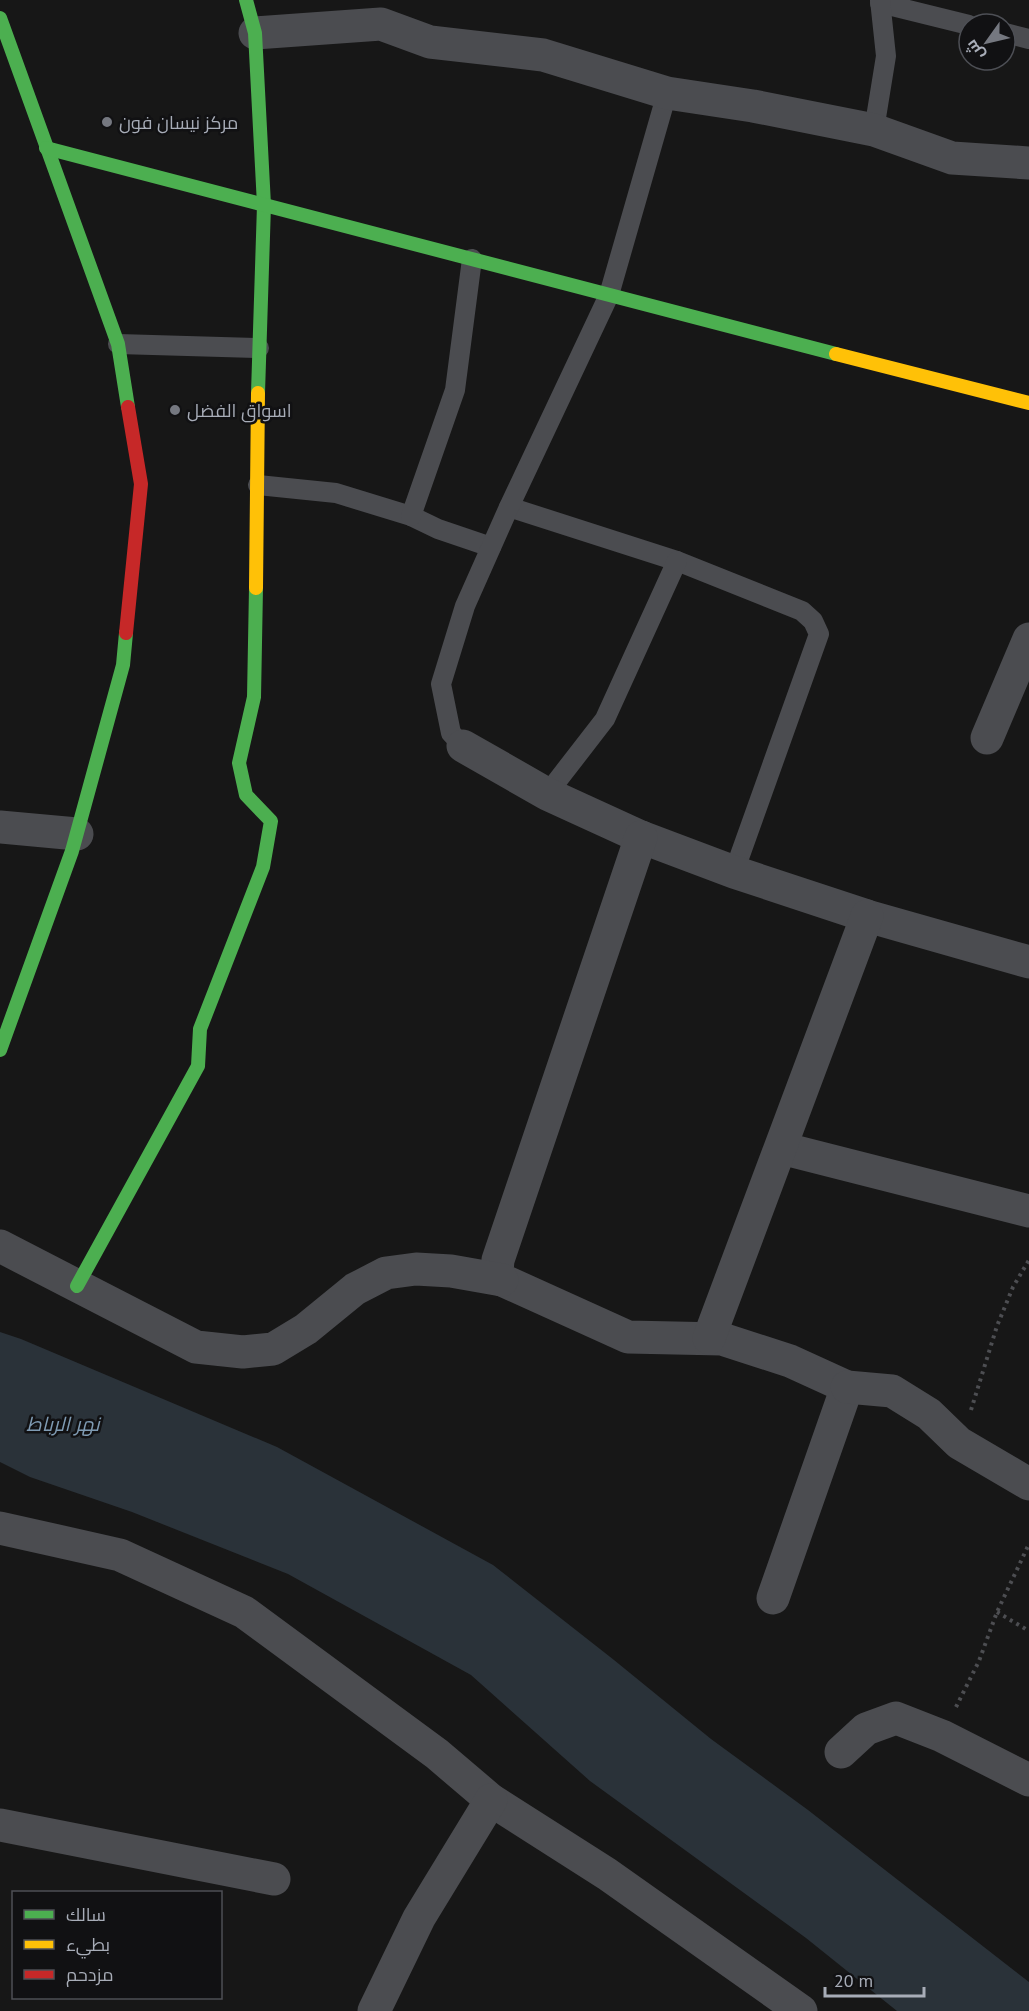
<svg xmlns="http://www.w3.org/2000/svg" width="1029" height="2011" viewBox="0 0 1029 2011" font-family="'PT Sans',Cairo,sans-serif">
<rect width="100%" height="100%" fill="#171717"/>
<polygon fill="#2a3239" points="0,1332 21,1339 277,1447 493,1565 614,1660 711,1739 808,1810 1029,1982 1029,2011 897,2011 806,1938 590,1781 471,1675 288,1574 132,1512 30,1477 0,1462"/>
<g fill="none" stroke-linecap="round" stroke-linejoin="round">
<g stroke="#4d4e52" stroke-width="4" stroke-dasharray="3 4.5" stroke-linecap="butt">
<polyline points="971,1410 997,1326 1013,1287 1029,1260"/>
<polyline points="997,1612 1029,1631"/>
<polyline points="956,1707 979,1661 997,1612 1029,1544"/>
</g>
<g stroke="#4b4c50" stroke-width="20">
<polyline points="880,3 969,25"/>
<polyline points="1005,33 1029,39"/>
<polyline points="874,130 886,56 880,0"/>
<polyline points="118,344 259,348"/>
<polyline points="258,485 336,493 411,516 438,529 491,547"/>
<polyline points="509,507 677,561 802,611 813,621 819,634 734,872"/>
<polyline points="411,516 455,390 472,259"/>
<polyline points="463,746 451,733 441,684 465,606 509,507 609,295 667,93"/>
<polyline points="547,794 605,719 677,561"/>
</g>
<g stroke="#4b4c50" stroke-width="33">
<polyline points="255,33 381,24 430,42 543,55 667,93 753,106 874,130 952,158 1029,163"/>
<polyline points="987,738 1029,639"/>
<polyline points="463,746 547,794 641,837 734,872 867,916 1029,962"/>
<polyline points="0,827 77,834"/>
<polyline points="641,837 498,1260 497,1271 502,1280 628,1337 722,1339 790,1361 847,1387 773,1598"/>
<polyline points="781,1148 1029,1211"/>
<polyline points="0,1246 196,1347 243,1352 273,1349 306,1329 355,1289 386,1273 416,1269 451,1271 502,1280"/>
<polyline points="709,1338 867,916"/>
<polyline points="847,1387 892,1391 929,1414 959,1443 1029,1484"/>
<polyline points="0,1528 120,1555 244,1612 437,1754 491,1800 607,1874 801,2011"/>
<polyline points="841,1752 866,1729 896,1718 942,1736 1029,1780"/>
<polyline points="0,1825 274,1879"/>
<polyline points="374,2011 419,1918 491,1800"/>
</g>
<g stroke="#4caf50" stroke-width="14">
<polyline points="246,0 255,33 264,205 258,393"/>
<polyline points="0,18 118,344 128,407"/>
<polyline points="46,148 836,354"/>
<polyline points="0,1050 72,851 123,665 126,633"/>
<polyline points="77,1286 198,1066 200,1029 263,867 271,821 246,795 239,763 254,697 256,588"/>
</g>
<g stroke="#ffc107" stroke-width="14">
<polyline points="836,354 1029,403"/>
<polyline points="256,588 258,393"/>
</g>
<polyline stroke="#c62828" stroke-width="14" points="126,633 141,484 128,407"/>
</g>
<g fill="#757880" stroke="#111113" stroke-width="2">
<circle cx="107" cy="122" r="6"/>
<circle cx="175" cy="410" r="6"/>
</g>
<g text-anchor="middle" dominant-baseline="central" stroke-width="5" stroke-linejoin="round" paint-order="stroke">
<g font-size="18" fill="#a8adb8" stroke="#111113" text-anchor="start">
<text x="119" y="122">مركز نيسان فون</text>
<text x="187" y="410">اسواق الفضل</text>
</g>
<g font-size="20" font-style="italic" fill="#7f9bb3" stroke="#111113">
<text x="63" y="1424">نهر الرباط</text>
</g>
</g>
<rect x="12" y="1891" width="210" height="108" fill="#111113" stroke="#4d4f55" stroke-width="1.5"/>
<rect x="24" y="1910" width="30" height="9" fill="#4caf50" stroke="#4d4f55" stroke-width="1.5"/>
<text x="66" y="1921" font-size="18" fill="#a8adb8">سالك</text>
<rect x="24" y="1940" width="30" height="9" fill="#ffc107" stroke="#4d4f55" stroke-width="1.5"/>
<text x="66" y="1951" font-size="18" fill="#a8adb8">بطيء</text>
<rect x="24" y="1970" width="30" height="9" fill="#c62828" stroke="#4d4f55" stroke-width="1.5"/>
<text x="66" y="1981" font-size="18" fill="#a8adb8">مزدحم</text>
<g transform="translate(987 42) rotate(236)"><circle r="28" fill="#111113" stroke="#4d4f55" stroke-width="1.5"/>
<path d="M0-4.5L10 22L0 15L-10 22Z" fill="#757880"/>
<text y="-9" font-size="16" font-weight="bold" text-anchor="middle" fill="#a8adb8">ش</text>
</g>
<path d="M825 1987v9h99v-9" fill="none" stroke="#a8adb8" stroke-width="3"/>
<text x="834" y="1987" font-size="18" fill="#a8adb8" stroke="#111113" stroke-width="4.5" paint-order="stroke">20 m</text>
</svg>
